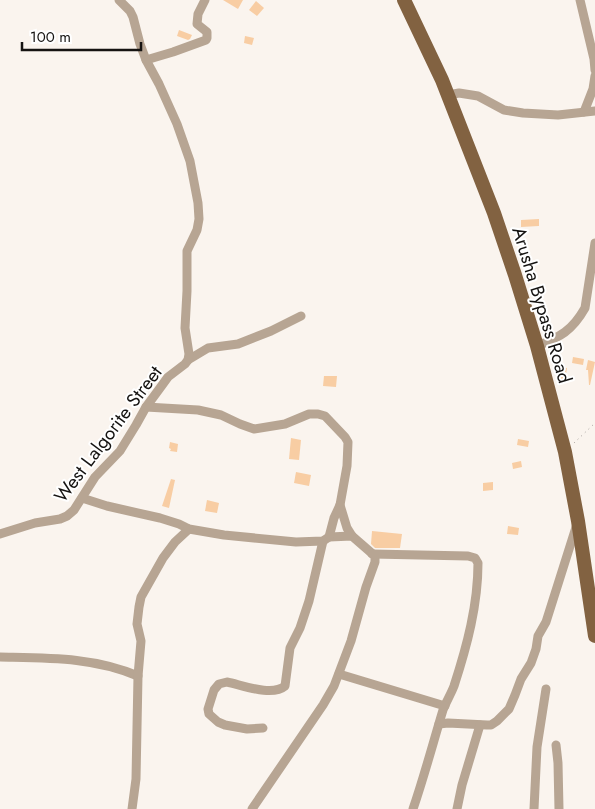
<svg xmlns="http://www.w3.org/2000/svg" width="595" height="809" viewBox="0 0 595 809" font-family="Jost,sans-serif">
<rect width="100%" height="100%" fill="#faf4ee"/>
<g fill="#f8cda3">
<polygon points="223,0 243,0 238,9"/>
<polygon points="256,1 264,8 257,16 249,10"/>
<polygon points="179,30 192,35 190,39 188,40 177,36"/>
<polygon points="245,36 254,38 252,45 244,43"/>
<polygon points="539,219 539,226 521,227 521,220"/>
<polygon points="573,357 584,359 583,365 572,363"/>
<polygon points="588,360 595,362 590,385 589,385 588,370 586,370"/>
<polygon points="562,367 567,368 565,381 560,380"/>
<polygon points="324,376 337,376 336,387 323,386"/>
<polygon points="291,438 301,440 299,460 289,459"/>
<polygon points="518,439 529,441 528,447 517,445"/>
<polygon points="170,442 178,444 177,452 170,451 171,449 169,448"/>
<polygon points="521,461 522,467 513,469 512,463"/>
<polygon points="296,472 311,475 309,486 294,483"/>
<polygon points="171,479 175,480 169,508 162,506"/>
<polygon points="493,482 493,490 483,491 483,483"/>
<polygon points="207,500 219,503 217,513 205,511"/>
<polygon points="508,526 519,528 518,535 507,534"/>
<polygon points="372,531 402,534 400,548 375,548 371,544"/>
</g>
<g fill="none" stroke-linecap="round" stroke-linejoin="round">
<polyline stroke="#a09b97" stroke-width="1" stroke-dasharray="1 4" stroke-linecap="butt" points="574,443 595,423"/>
<g stroke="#b7a593" stroke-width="9">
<polyline points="580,0 594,59 595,70"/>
<polyline points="146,60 173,52 206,40 207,38 207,32 197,24 198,14 205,0"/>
<polyline points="448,95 459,93 478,96 504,110 523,113 558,115 595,111"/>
<polyline points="584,112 593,89 595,76"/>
<path d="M 537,346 C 560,337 572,331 585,308 L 595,243"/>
<polyline points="188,360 208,348 238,344 271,331 301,316"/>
<polyline points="146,407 198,410 221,415 240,424 254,429 285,424 309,414 318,414 325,416 345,437 348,442 347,466 340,505 347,528 352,536"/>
<polyline points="82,498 107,506 160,518 179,524 189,529 224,535 296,542 323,541 329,537 352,536 375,556 375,562 366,587 351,641 334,686 323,705 252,809"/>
<polyline points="0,534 35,523 60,519 67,516 74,510 95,477 120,451 136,425 146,407 160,388 168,377 185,364 188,360 189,354 185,328 187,291 187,251 197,230 199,219 198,203 190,161 177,124 159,84 146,60 140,44 133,17 130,11 119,0"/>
<polyline points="329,537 334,518 340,505"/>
<path d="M 372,554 L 468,556 L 475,558 L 478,563 C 478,605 467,646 454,686 C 451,694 446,702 443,710 C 433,743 424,777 413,809"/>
<path d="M 0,657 C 48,658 94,657 138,676"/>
<polyline points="339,674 445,706"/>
<polyline points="439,724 448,723 487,725 491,725 497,721 509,709 515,695 521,679 531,663 536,649 538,636 546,622 577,524"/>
<path d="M 263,728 L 247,729 L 225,725 L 218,722 L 209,714 L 208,709 L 214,690 L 219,684 L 227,682 C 242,685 272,697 285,686 L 290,648 L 300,628 L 309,601 L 323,541"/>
<polyline points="556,745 558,763 559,809"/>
<polyline points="132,809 136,779 138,676 141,641 137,624 139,607 141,597 163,558 175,542 189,529"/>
<polyline points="457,809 462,785 480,725"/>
<polyline points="534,809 537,747 546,689"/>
</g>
<polyline stroke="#826241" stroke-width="14" points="404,0 442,80 494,213 515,275 537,346 565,452 578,521 595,636"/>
</g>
<g text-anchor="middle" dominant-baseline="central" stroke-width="4" stroke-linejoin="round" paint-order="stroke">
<g font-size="19" fill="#151311" stroke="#fff">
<text transform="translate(542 305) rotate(73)">Arusha Bypass Road</text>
<text transform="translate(108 434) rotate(-53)">West Lalgorite Street</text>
</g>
</g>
<path d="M22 42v8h119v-8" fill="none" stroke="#151311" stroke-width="2.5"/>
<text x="30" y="42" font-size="15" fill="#151311" stroke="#ffffff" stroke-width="4" paint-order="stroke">100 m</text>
</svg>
